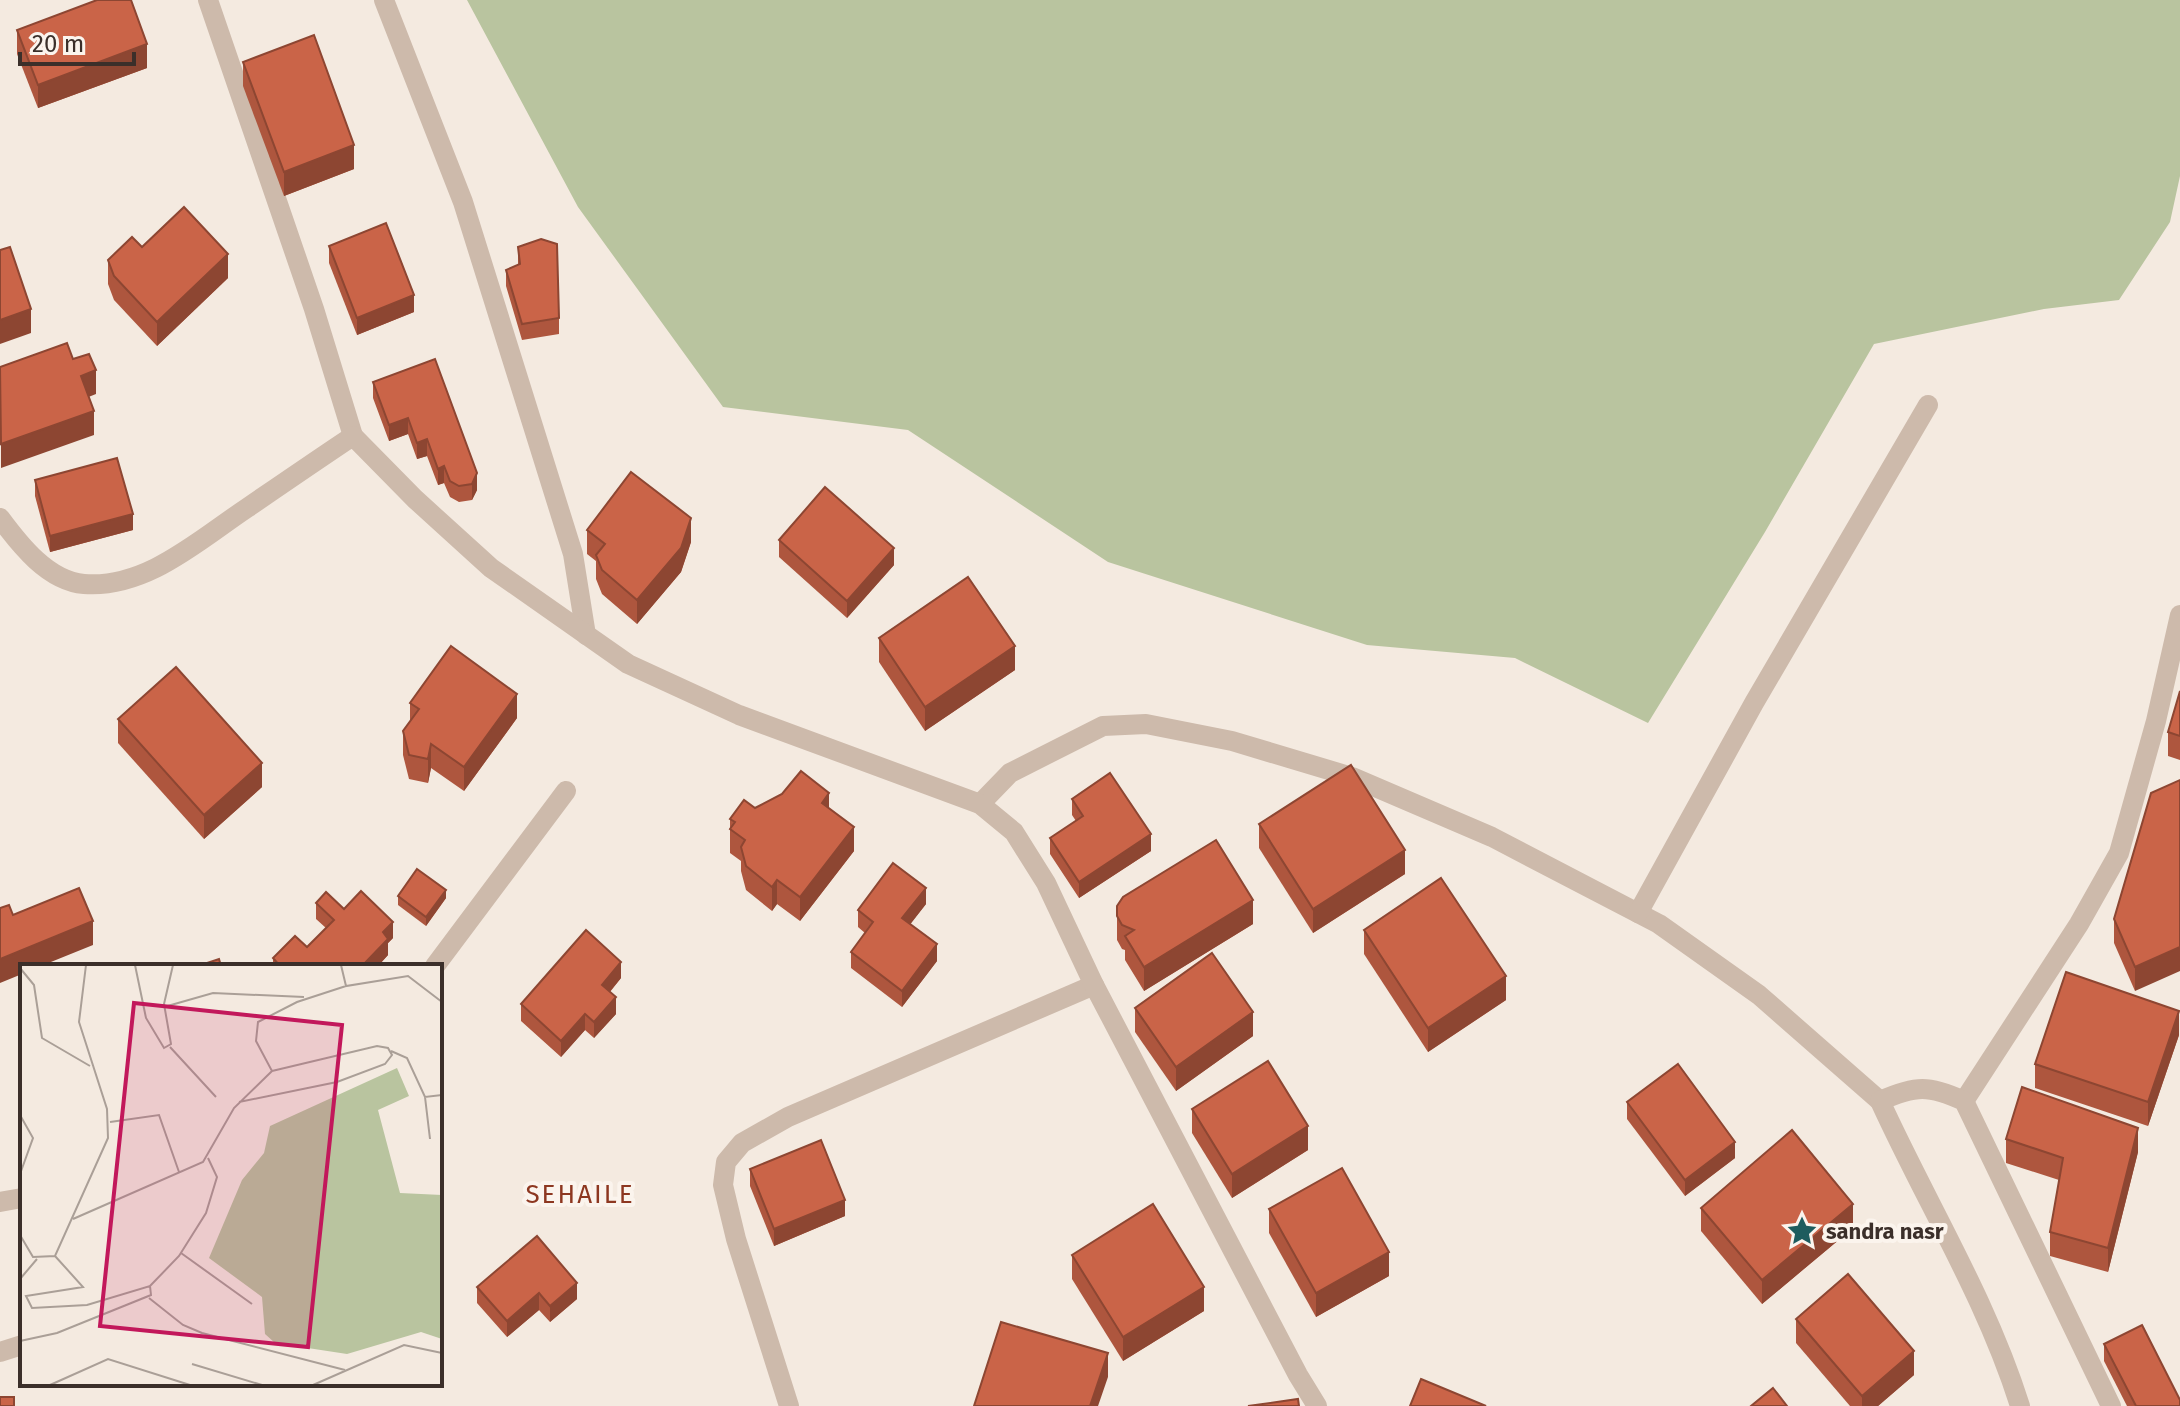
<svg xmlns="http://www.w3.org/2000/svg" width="2180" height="1406" viewBox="0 0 2180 1406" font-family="'Fira Sans',sans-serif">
<rect width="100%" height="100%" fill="#f4eae0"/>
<polygon fill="#b9c49f" points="467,0 2180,0 2180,176 2170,222 2119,300 2044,309 1874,344 1765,532 1648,723 1515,658 1367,645 1108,562 908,430 723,407 578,207"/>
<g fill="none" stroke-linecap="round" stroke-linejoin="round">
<g stroke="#cdbaab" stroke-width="20">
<polyline points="208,0 314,309 353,436"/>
<polyline points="384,0 463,202 573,554 586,635"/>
<polyline points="980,804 1010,773 1103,726 1146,724 1232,741 1352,777 1492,837 1659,924 1759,995 1880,1101"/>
<polyline points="1638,913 1754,703 1928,405"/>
<polyline points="435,966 566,791"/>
<polyline points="1964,1101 2079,924 2119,853 2156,721 2180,615"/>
<polyline points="789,1406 736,1239 723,1185 726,1162 742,1143 788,1117 1094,985"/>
<path d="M 2020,1406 C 1986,1298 1927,1204 1880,1101 C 1916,1085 1929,1085 1964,1101 L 2111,1406"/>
</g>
<g stroke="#cdbaab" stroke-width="20">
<path d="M 0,518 C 20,545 48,581 84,584 C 146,589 199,540 247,508 C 282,484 317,460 353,436 L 415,499 L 491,568 L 628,664 L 739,715 L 980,804 L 1014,832 L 1046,883 L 1094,985 L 1298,1375 L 1317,1406"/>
<polyline points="0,1202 22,1198"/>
<polyline points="0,1352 22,1345"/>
</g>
</g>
<g fill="#ae563e">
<polygon points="17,30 147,68 38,108 17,54"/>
<polygon points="243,62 354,169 284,196 243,86"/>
<polygon points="329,246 414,312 357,335 329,263"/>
<polygon points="142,247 228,278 157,346 114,300 108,284 108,260"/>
<polygon points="518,247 559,318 559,334 522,340 506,286 506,270 518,265"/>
<polygon points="435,359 477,490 472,500 459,502 450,497 444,483 438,485 427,456 417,459 408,434 389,441 373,398 373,382"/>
<polygon points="35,480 133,530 50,552 35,496"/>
<polygon points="587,530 691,542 681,572 637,624 602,594 596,579 596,561 587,554"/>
<polygon points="779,540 894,565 847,618 779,557"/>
<polygon points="879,638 1015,670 925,731 879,662"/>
<polygon points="2180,691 2180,760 2168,756 2168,732"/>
<polygon points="410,703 517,718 464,791 431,768 428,783 409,779 403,755 403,731 410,722"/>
<polygon points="118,719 262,787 204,839 118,743"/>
<polygon points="2151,793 2135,991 2114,943 2114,919"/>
<polygon points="1072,799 1151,851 1079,898 1050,854 1050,838 1076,821 1072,815"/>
<polygon points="829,808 854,851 800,921 777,904 772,911 746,890 741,871 741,861 730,853 730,819"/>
<polygon points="1259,824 1405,874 1313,933 1259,848"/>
<polygon points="398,896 446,898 426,926 398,905"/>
<polygon points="316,903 344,909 393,938 388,943 388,955 378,966 273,966 273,958 307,947 326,928 316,919"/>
<polygon points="926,904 910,924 937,961 902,1007 851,968 851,952 865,933 858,927 858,910"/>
<polygon points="1117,906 1253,924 1144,991 1125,960 1125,950 1122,949 1117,940"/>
<polygon points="1364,930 1506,1000 1428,1052 1364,954"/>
<polygon points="621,978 610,992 616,1014 594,1038 585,1030 561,1057 521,1021 521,1004"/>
<polygon points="1135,1008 1253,1036 1176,1091 1135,1032"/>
<polygon points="2179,1035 2148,1126 2035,1088 2035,1064"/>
<polygon points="1627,1102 1735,1158 1685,1196 1627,1119"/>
<polygon points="1192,1109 1308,1150 1232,1198 1192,1133"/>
<polygon points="2006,1139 2138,1152 2108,1272 2050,1256 2050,1232 2059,1180 2006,1163"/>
<polygon points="750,1169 845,1216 774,1246 750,1186"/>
<polygon points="1701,1208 1853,1228 1762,1304 1701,1231"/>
<polygon points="1269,1209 1389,1276 1316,1317 1269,1233"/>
<polygon points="1072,1255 1204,1311 1123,1361 1072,1279"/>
<polygon points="477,1287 577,1299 550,1322 539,1310 507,1337 477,1303"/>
<polygon points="1796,1319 1914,1375 1878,1406 1850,1406 1796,1343"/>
<polygon points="2104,1344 2180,1406 2127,1406 2104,1361"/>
</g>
<g fill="#8d4632">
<polygon points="147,44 147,68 38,108 38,85"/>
<polygon points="354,145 354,169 284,196 284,172"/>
<polygon points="228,254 228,278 157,346 157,322"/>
<polygon points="414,295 414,312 357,335 357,318"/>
<polygon points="31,309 31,333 0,344 0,320"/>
<polygon points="96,370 96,394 81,400 81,376"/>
<polygon points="94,411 94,435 1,468 1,444"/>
<polygon points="408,418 408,434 389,441 389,425"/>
<polygon points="427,439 427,456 417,459 417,443"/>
<polygon points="444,466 444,483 438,485 438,469"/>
<polygon points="477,473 477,490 472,500 472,484"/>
<polygon points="133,514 133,530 50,552 50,536"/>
<polygon points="691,518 691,542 681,572 637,624 637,600"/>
<polygon points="894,548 894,565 847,618 847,601"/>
<polygon points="1015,646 1015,670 925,731 925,707"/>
<polygon points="517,694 517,718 464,791 464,767"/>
<polygon points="431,744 431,768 428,783 428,759"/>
<polygon points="262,763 262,787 204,839 204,815"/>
<polygon points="829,793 829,817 822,803"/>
<polygon points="854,827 854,851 800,921 800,897"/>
<polygon points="1151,834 1151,851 1079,898 1079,882"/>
<polygon points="1405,850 1405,874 1313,933 1313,909"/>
<polygon points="777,880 777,904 772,911 772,887"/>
<polygon points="926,888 926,904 902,935 902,918"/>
<polygon points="446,890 446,898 426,926 426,917"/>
<polygon points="1253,900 1253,924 1144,991 1144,967"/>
<polygon points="93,921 93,945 41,966 22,966 22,974 0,983 0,959"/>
<polygon points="393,922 393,938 388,943 388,955 378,966 362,966 383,932"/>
<polygon points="937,944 937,961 902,1007 902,991"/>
<polygon points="2180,947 2180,971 2135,991 2135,967"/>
<polygon points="621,962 621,978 602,1001 602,985"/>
<polygon points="1506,976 1506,1000 1428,1052 1428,1028"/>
<polygon points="616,997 616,1014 594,1038 594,1022"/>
<polygon points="2179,1011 2179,1035 2148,1126 2148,1102"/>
<polygon points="1253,1012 1253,1036 1176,1091 1176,1067"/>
<polygon points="585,1014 585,1030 561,1057 561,1041"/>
<polygon points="1308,1126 1308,1150 1232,1198 1232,1174"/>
<polygon points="2138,1128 2138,1152 2108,1272 2108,1248"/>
<polygon points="1735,1142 1735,1158 1685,1196 1685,1180"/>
<polygon points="845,1200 845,1216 774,1246 774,1229"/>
<polygon points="1853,1204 1853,1228 1762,1304 1762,1280"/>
<polygon points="1389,1252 1389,1276 1316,1317 1316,1293"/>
<polygon points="577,1283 577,1299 550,1322 550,1306"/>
<polygon points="1204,1287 1204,1311 1123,1361 1123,1337"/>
<polygon points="539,1293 539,1310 507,1337 507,1321"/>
<polygon points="1914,1351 1914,1375 1878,1406 1862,1406 1862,1396"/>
<polygon points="1108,1353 1108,1377 1098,1406 1090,1406"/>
</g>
<g fill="#ca6448" stroke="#8d4632" stroke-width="2">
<polygon points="97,0 131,0 147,44 38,85 17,30"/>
<polygon points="314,35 354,145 284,172 243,62"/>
<polygon points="184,207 228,254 157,322 114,276 108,260 132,237 142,247"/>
<polygon points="386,223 414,295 357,318 329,246"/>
<polygon points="541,239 557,244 559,318 522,324 506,270 520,264 518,247"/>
<polygon points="10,247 31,309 0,320 0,250"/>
<polygon points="67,343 73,359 89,354 96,370 81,376 94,411 1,444 0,367"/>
<polygon points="435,359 477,473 472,484 459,486 450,481 444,466 438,469 427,439 417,443 408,418 389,425 373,382"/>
<polygon points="117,458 133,514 50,536 35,480"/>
<polygon points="631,472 691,518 681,548 637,600 602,570 596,555 605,544 587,530"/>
<polygon points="825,487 894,548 847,601 779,540"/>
<polygon points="968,577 1015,646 925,707 879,638"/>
<polygon points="451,646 517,694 464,767 431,744 428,759 409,755 403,731 419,709 410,703"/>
<polygon points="176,667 262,763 204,815 118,719"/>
<polygon points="2180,691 2180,736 2168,732"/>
<polygon points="1351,765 1405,850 1313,909 1259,824"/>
<polygon points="801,771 829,793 822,803 854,827 800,897 777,880 772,887 746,866 741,847 745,840 730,829 735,822 730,819 744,800 755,808 782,794"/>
<polygon points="1110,773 1151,834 1079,882 1050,838 1083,816 1072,799"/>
<polygon points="2180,780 2180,947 2135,967 2114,919 2151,793"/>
<polygon points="1216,840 1253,900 1144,967 1125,936 1134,930 1122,925 1117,916 1117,906 1123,897"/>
<polygon points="893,863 926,888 902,918 937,944 902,991 851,952 873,922 858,910"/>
<polygon points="417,869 446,890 426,917 398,896"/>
<polygon points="1441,878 1506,976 1428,1028 1364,930"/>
<polygon points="79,888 93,921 0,959 0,908 9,905 13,915"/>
<polygon points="361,891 393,922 383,932 388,939 362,966 280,966 273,958 295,936 307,947 334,920 316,903 326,892 344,909"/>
<polygon points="586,930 621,962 602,985 616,997 594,1022 585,1014 561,1041 521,1004"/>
<polygon points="1212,953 1253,1012 1176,1067 1135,1008"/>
<polygon points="219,959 221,966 198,966"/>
<polygon points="2066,972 2179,1011 2148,1102 2035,1064"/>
<polygon points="1268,1061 1308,1126 1232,1174 1192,1109"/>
<polygon points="1678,1064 1735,1142 1685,1180 1627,1102"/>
<polygon points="2022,1087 2138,1128 2108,1248 2050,1232 2063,1158 2006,1139"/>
<polygon points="1792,1130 1853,1204 1762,1280 1701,1208"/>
<polygon points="821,1140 845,1200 774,1229 750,1169"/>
<polygon points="1342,1168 1389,1252 1316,1293 1269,1209"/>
<polygon points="1153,1204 1204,1287 1123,1337 1072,1255"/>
<polygon points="537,1236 577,1283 550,1306 539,1293 507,1321 477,1287"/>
<polygon points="1848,1274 1914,1351 1862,1396 1796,1319"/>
<polygon points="1001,1322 1108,1353 1090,1406 974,1406"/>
<polygon points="2142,1325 2180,1400 2180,1406 2136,1406 2104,1344"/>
<polygon points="1421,1379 1486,1406 1410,1406"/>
<polygon points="1773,1388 1787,1406 1751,1406"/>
<rect x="0" y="1397" width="14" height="9"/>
<polygon points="1298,1399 1299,1406 1248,1406"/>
</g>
<defs>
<g id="sight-bare" transform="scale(2.4)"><path d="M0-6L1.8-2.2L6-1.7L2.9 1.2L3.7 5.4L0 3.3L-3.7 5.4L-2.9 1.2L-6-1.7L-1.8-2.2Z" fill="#1e5c5e" stroke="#fbf4ed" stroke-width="2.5" paint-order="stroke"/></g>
</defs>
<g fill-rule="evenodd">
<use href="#sight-bare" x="1802" y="1231"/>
</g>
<g text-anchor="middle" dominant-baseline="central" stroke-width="8" stroke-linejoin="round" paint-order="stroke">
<g font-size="22" font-weight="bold" fill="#3b2f2a" stroke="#fbf4ed" text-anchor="start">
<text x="1826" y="1231">sandra nasr</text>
</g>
<g font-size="26" letter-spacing="2" fill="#8d3720" stroke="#fbf4ed">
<text x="580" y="1194">SEHAILE</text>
</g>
</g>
<g transform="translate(20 964)">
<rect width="422" height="422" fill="#f4eae0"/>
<path d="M 377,104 L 389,132 L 358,146 L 380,229 L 422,231 L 422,375 L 401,368 L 327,390 L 255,379 L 245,370 L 242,333 L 189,294 L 222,216 L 244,189 L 250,162 Z" fill="#b9c49f"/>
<path fill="none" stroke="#aa9f97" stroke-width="2" d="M 115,1 L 126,54 L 144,84 L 151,80 L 144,40 L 153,1M 321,1 L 326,22 L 388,12 L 422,38M 0,4 L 14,21 L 22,74 L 70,102M 144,43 L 193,29 L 284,33M 150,83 L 196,133M 371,87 L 387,94 L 405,133 L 422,131M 405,133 L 410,175M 219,138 L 317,118 L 365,100 L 372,91 L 368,84 L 357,82 L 252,107M 0,151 L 13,174 L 0,210M 90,158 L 139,151 L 159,208M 53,255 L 183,198 L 214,144 L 252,107 L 236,77 L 238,58 L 277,38 L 326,22M 0,271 L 13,293 L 35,292 L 88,174 L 87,145 L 59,58 L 66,1M 161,289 L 232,340M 0,315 L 17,295M 130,322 L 159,292 L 186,249 L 197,213 L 188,194M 129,334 L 163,361 L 182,369 L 325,406M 0,377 L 37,369 L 131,331 L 130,322 L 67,341 L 12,344 L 6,332 L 63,323 L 35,292M 172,400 L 242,421M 30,421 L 88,395 L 170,421M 293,421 L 384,381 L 422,389"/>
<path fill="#c2185b" fill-opacity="0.15" stroke="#c2185b" stroke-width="4" d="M 114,39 L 322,61 L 288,383 L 80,362 Z"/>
<rect width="422" height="422" fill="none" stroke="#3b2f2a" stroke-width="4"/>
</g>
<path d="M20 52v12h114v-12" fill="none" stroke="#3b2f2a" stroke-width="4"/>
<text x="32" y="52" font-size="24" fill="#3b2f2a" stroke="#fbf4ed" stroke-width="6" paint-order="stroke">20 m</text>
</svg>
